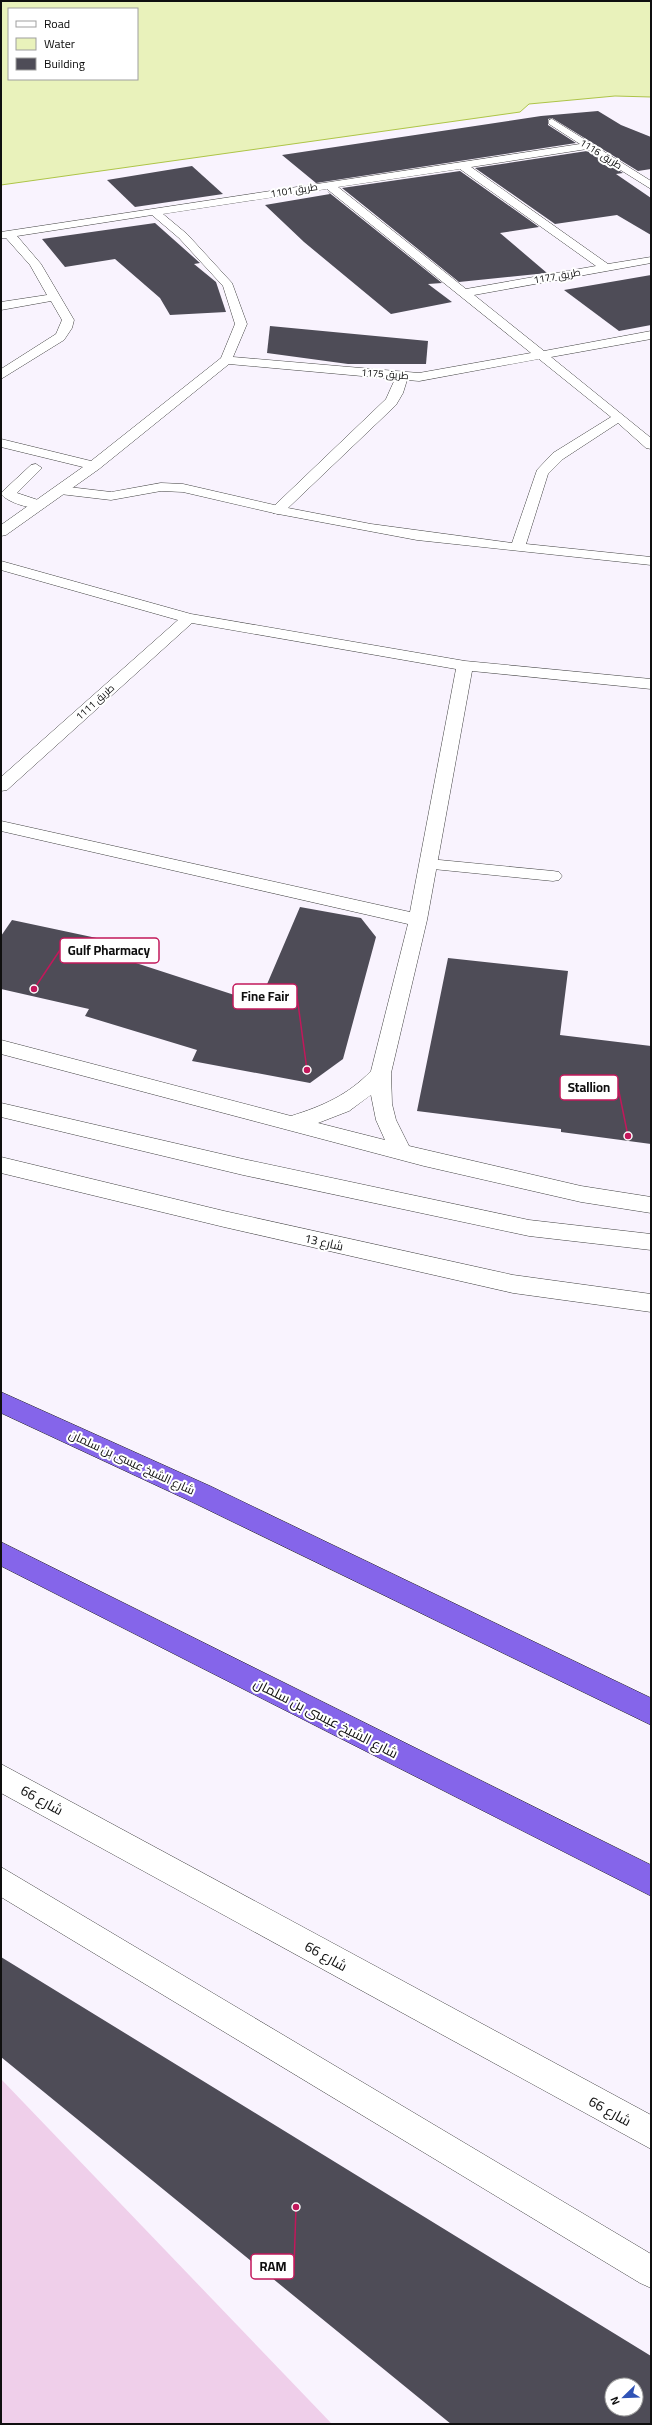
<svg xmlns="http://www.w3.org/2000/svg" width="652" height="2425" viewBox="0 0 652 2425" font-family="Georgia,Cairo,serif">
<rect width="100%" height="100%" fill="#f9f3fe"/>
<polygon fill="#efcfea" points="1,2079 332,2424 1,2424"/>
<path fill="#e9f2bb" stroke="#adc447" fill-rule="evenodd" d="M 1,1 L 651,1 L 651,97 L 615,96 L 529,104 L 520,112 L 1,185 ZM 9,9 L 137,9 L 137,79 L 9,79 Z"/>
<g fill="#4e4c57" fill-rule="evenodd">
<polygon points="598,111 621,125 651,137 651,169 638,171 552,118 548,119 548,125 576,143 316,183 282,155 541,116"/>
<polygon points="587,151 623,173 616,174 651,198 651,235 617,215 555,224 475,168"/>
<polygon points="192,166 223,194 135,207 107,180"/>
<polygon points="460,171 539,227 500,233 547,273 459,282 342,188"/>
<polygon points="327,191 442,283 428,284 452,302 391,314 304,242 265,205 330,194"/>
<polygon points="155,223 200,263 194,264 216,282 226,312 170,315 160,298 115,259 65,267 42,239"/>
<polygon points="651,275 651,325 619,331 564,290"/>
<polygon points="270,326 428,341 426,364 348,364 267,353"/>
<polygon points="300,907 361,918 376,937 343,1059 310,1083 192,1061 197,1050 85,1016 89,1009 1,989 1,936 12,920 106,940 99,951 259,1003"/>
<polygon points="448,958 568,971 560,1035 651,1046 651,1144 561,1132 561,1129 417,1111"/>
<path d="M 1,1957 L 651,2356 L 651,2424 L 451,2424 L 1,2057 ZM 612,2385 L 636,2385 L 636,2409 L 612,2409 Z"/>
</g>
<g fill="none" stroke-linecap="round" stroke-linejoin="round">
<g stroke="#424242" stroke-width="1">
<g id="service">
<path d="M 36,464 L 42,468 L 17,493 L 44,502 L 46,505 L 44,508 C 33,510 8,503 1,494 L 3,491 L 31,465 Z"/>
<polygon points="161,483 183,484 283,507 285,510 278,514 183,492 161,491 111,500 60,494 53,490 60,486 111,492"/>
<polygon points="429,859 553,871 559,872 562,876 559,880 553,881 423,868 420,864 423,860"/>
<polygon points="1,1867 651,2254 651,2288 640,2283 1,1897"/>
</g>
</g>
<g stroke="#424242" stroke-width="1">
<g id="minor">
<path d="M 552,119 L 651,181 L 651,189 L 587,149 L 471,167 L 608,264 L 651,257 L 651,263 L 474,295 L 544,351 L 651,331 L 651,339 L 551,357 L 651,438 L 651,449 L 646,448 L 618,423 L 563,459 L 548,474 L 526,544 L 651,557 L 651,565 L 417,540 L 273,513 L 271,510 L 273,507 L 386,399 L 395,379 L 229,364 L 99,469 L 6,535 L 1,536 L 1,525 L 83,467 L 1,447 L 1,439 L 91,461 L 221,358 L 235,324 L 223,286 L 179,238 L 152,215 L 17,236 L 41,264 L 74,320 L 72,328 L 64,340 L 1,379 L 1,369 L 56,334 L 62,320 L 51,301 L 1,310 L 1,302 L 47,295 L 30,265 L 6,238 L 1,238 L 1,232 L 580,144 L 549,124 L 549,120 ZM 460,169 L 596,266 L 466,289 L 338,187 ZM 327,189 L 531,353 L 419,373 L 233,357 L 247,324 L 232,283 L 187,234 L 163,214 ZM 539,359 L 611,417 L 553,453 L 537,470 L 512,543 L 371,524 L 288,508 L 396,405 L 403,393 L 407,380 L 419,381 Z"/>
<path d="M 1,561 L 191,614 L 465,661 L 651,679 L 651,689 L 472,671 L 427,920 L 391,1073 L 392,1104 L 396,1120 L 409,1146 L 581,1186 L 651,1197 L 651,1213 L 581,1202 L 424,1166 L 1,1054 L 1,1040 L 291,1116 C 323,1106 348,1095 371,1071 L 408,924 L 1,831 L 1,821 L 410,912 L 456,669 L 192,623 L 7,790 L 1,791 L 1,777 L 178,620 L 1,570 ZM 371,1095 L 376,1120 L 385,1140 L 318,1123 L 349,1111 Z"/>
<polygon points="1,1764 651,2115 651,2149 1,1793"/>
</g>
</g>
<g stroke="#424242" stroke-width="1">
<g id="tertiary">
<polygon points="1,1103 243,1159 529,1220 651,1234 651,1250 529,1236 243,1175 1,1117"/>
<polygon points="1,1157 224,1211 513,1275 651,1294 651,1312 513,1293 224,1227 1,1173"/>
</g>
</g>
<g stroke="#202020" stroke-width="1">
<g id="motorway">
<polygon points="1,1392 210,1486 651,1698 651,1725 192,1502 1,1413"/>
<polygon points="1,1542 651,1865 651,1896 1,1566"/>
</g>
</g>
<use href="#service" fill="#fff" fill-rule="evenodd"/>
<use href="#minor" fill="#fff" fill-rule="evenodd"/>
<use href="#tertiary" fill="#fff" fill-rule="evenodd"/>
<use href="#motorway" fill="#8565ea" fill-rule="evenodd"/>
</g>
<g text-anchor="middle" dominant-baseline="central" stroke-width="4" stroke-linejoin="round" paint-order="stroke">
<g font-size="10" fill="#0f0f0f" stroke="#fff">
<text transform="translate(601 154) rotate(32)">طريق 1116</text>
<text transform="translate(294 190) rotate(-9)">طريق 1101</text>
<text transform="translate(557 276) rotate(-10)">طريق 1177</text>
<text transform="translate(385 374) rotate(4)">طريق 1175</text>
<text transform="translate(95 702) rotate(-42)">طريق 1111</text>
</g>
<g font-size="12" fill="#0f0f0f" stroke="#fff">
<text transform="translate(324 1242) rotate(13)">شارع 13</text>
<text transform="translate(132 1462) rotate(25)">شارع الشيخ عيسى بن سلمان</text>
</g>
<g font-size="14" fill="#0f0f0f" stroke="#fff">
<text transform="translate(326 1718) rotate(27)">شارع الشيخ عيسى بن سلمان</text>
<text transform="translate(42 1800) rotate(29)">شارع 66</text>
<text transform="translate(326 1956) rotate(29)">شارع 66</text>
<text transform="translate(610 2111) rotate(29)">شارع 66</text>
</g>
</g>
<path fill="none" stroke="#c2185b" stroke-width="1.5" d="M34 989L60 950M307 1070L297 996M628 1136L618 1087M296 2207L294 2267"/>
<g fill="#c2185b" stroke="#fff" stroke-width="1.5">
<circle cx="34" cy="989" r="4"/>
<circle cx="307" cy="1070" r="4"/>
<circle cx="628" cy="1136" r="4"/>
<circle cx="296" cy="2207" r="4"/>
</g>
<g fill="#fff" stroke="#c2185b" stroke-width="1.5">
<rect x="60" y="938" width="99" height="25" rx="4"/>
<rect x="233" y="984" width="64" height="25" rx="4"/>
<rect x="560" y="1075" width="58" height="25" rx="4"/>
<rect x="251" y="2254" width="43" height="25" rx="4"/>
</g>
<g font-size="13" text-anchor="middle" font-weight="bold" fill="#0f0f0f">
<text x="109" y="955">Gulf Pharmacy</text>
<text x="265" y="1001">Fine Fair</text>
<text x="589" y="1092">Stallion</text>
<text x="273" y="2271">RAM</text>
</g>
<rect width="652" height="2425" fill="none" stroke="#0f0f0f" stroke-width="4"/>
<rect x="8" y="8" width="130" height="72" fill="#ffffff" stroke="#9f9f9f"/>
<rect x="16" y="21" width="20" height="6" fill="#ffffff" stroke="#9f9f9f"/>
<text x="44" y="28" font-size="12" fill="#0f0f0f">Road</text>
<rect x="16" y="38" width="20" height="12" fill="#e9f2bb" stroke="#9f9f9f"/>
<text x="44" y="48" font-size="12" fill="#0f0f0f">Water</text>
<rect x="16" y="58" width="20" height="12" fill="#4e4c57" stroke="#9f9f9f"/>
<text x="44" y="68" font-size="12" fill="#0f0f0f">Building</text>
<g transform="translate(624 2397) rotate(247)"><circle r="19" fill="#ffffff" stroke="#9f9f9f"/>
<path d="M0-3L7 15L0 10L-7 15Z" fill="#3053b6"/>
<text y="-6" font-size="11" font-weight="bold" text-anchor="middle" fill="#0f0f0f">N</text>
</g>
</svg>
